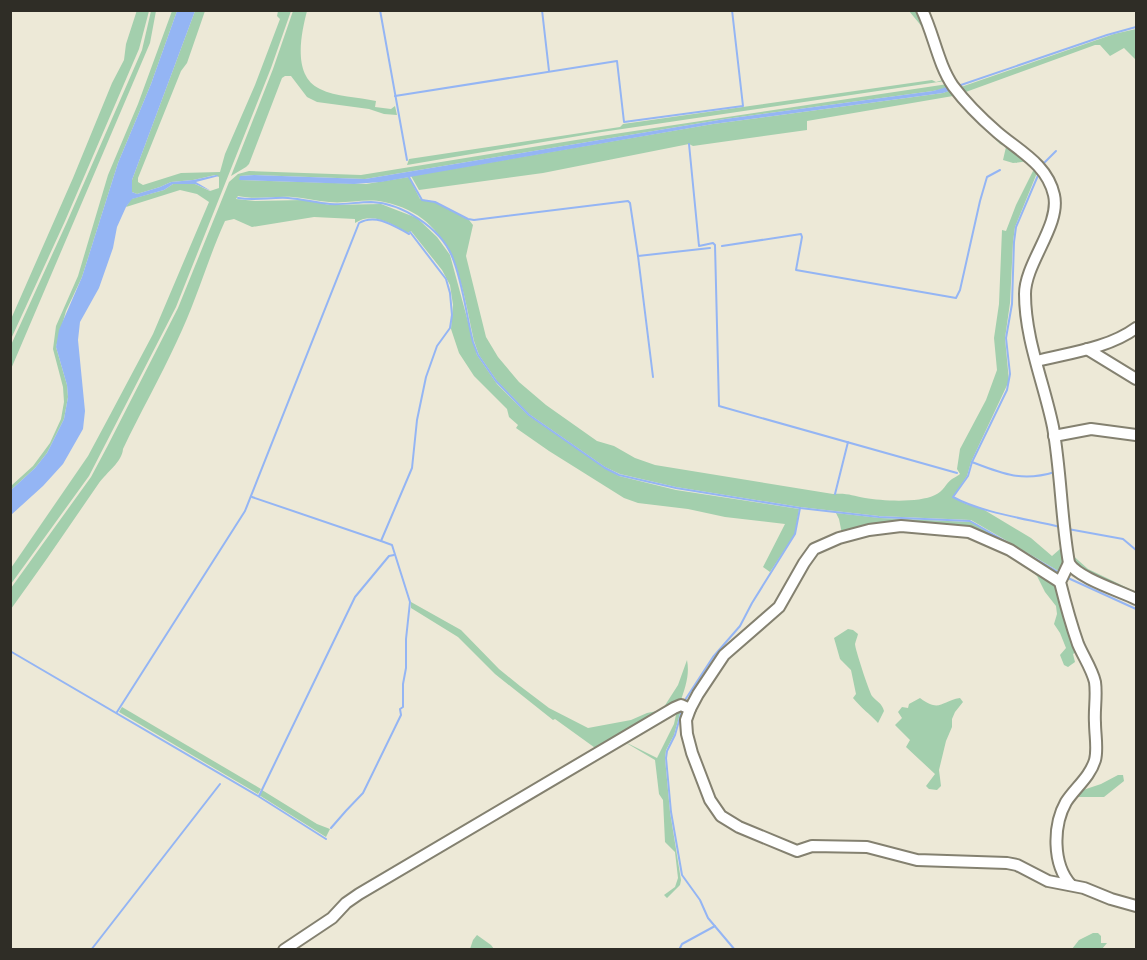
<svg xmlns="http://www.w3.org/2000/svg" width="1147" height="960" viewBox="0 0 1147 960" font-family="'Roboto Condensed',sans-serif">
<rect width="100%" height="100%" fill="#ede9d7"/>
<g fill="#a3cfad" fill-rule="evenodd">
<polygon points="137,10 149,11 139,49 65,221 11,339 11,319 73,178 112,83 124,60 126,44"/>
<polygon points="151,11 156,11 150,43 11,369 11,345 67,222 142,50"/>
<polygon points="172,11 177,11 151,84 118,163 82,277 66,311 56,347 67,385 68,397 64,419 47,453 35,468 11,490 11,486 33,466 50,443 61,419 64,402 63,387 53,349 56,326 78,276 108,175 138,104"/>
<polygon points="195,11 205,11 187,63 181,71 138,178 138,182 143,185 181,173 220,172 225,154 255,85 280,19 277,16 278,11 291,11 271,68 176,307 89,476 11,584 11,568 88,456 110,415 153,334 209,202 197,194 180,190 126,207 131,199 164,190 173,184 180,182 195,184 210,191 219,188 219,177 215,175 193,180 171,182 160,187 137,194 132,192 132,180"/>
<path d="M 293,11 L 307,11 C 301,34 292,76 320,89 C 336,97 358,97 376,101 L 375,107 L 391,109 L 395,106 L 397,115 L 384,114 L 369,109 L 317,102 L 307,97 L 291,76 L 285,76 L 282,78 L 249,164 L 246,167 L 231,176 L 273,69 Z"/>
<polygon points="909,11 920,11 945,81 602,132 407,165 409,159 620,127 623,124 932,80 936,82 943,80 925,27 923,28"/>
<polygon points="1136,29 1135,59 1124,48 1110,56 1100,45 1095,45 963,93 958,88 1114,34"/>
<path d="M 948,84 L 1039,168 L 1015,227 L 1013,242 L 1010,303 L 1005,338 L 1009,381 L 971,462 L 967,476 L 953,497 L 966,504 L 981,508 L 1031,538 L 1052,556 L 1060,549 L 1061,542 L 1066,561 L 1062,573 L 971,520 L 879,516 L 800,507 L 676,487 L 620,474 L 605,467 L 529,414 L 497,381 L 479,355 L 474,341 C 461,282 455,217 384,202 C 366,198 347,204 329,202 C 317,201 305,198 293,197 C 274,196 257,200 238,196 L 236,199 L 255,201 L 304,200 L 330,205 L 381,204 L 417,218 L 437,237 L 450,255 L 477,355 L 497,384 L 528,415 L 605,468 L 619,476 L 676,490 L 799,509 L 795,534 L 770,572 L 763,567 L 785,524 L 725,517 L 688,509 L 638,503 L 624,498 L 549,451 L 516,428 L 518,425 L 509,417 L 507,409 L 474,376 L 459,353 L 451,329 L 453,305 L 450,285 L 442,270 L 411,231 L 408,233 C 392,224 372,211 355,223 L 355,219 L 314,217 L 252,227 L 234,219 L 225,221 C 207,261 196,302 177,341 C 160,378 140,413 123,449 C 122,462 107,472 99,483 C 70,525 41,568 11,609 L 11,588 L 91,477 L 107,447 L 178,308 L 229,182 L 238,174 L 249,171 L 361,175 L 601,136 ZM 947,88 L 948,91 L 943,93 L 713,124 L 411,176 L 419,190 L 543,173 L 689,144 L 693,146 L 807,130 L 807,121 L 953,96 L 1000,144 L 1006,147 L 1003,160 L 1013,163 L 1029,161 L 1035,167 L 1016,205 L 1006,231 L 1002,230 L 999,304 L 994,338 L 997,370 L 986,400 L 960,449 L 957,469 L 960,474 C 958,476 955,477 952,479 C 946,483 943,492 935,495 C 919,503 883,501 865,498 C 852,496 849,493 833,494 L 655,465 L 635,458 L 614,446 L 597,441 L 546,405 L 519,382 L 498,357 L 486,337 L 466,256 L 473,225 L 469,220 L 435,202 L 420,199 L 409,177 L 366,184 L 240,180 L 240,176 L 254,175 L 365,179 L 725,119 L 933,91 Z"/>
<polygon points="836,513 880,518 971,522 1060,574 1058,576 966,528 842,534 839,519"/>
<polygon points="1070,553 1088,569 1136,592 1136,597 1077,567"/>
<polygon points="1025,562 1058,583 1079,650 1073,654 1075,662 1068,667 1064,665 1060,655 1066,648 1060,633 1054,624 1057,614 1056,606 1045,592 1037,576 1026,567"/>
<path d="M 411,602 L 461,630 L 499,669 L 520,686 L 549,708 L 588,728 L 631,720 L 647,713 L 662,710 L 678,685 L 687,660 C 690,675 685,688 680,703 L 598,750 L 555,719 L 553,720 L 495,674 L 458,637 L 411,608 Z"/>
<path d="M 848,629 L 853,630 L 858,634 C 857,638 856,640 855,644 C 855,649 869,691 872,696 C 877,702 882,703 884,711 L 878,723 C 870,714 861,708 853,698 L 856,694 L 851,670 L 840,659 L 834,638 Z"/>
<path d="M 920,698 C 940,713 941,701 960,698 L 963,702 L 955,712 L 952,719 L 952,727 L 946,741 L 939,770 L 941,786 L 937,790 L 929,789 L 926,786 L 935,774 L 906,747 L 910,740 L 895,725 L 902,718 L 898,712 L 902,707 L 908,708 L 909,704 Z"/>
<polygon points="122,707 261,789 258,794 119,712"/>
<polygon points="677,710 681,710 674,735 666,750 665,758 670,812 681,880 680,885 667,898 664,895 675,887 678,878 675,852 665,842 663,800 659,794 655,760 623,741 657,758 674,724"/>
<polygon points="1118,775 1123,775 1124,781 1104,797 1073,797 1077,792 1101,784"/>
<polygon points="262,790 317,824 330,829 326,837 259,795"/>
<polygon points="1093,933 1098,933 1101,936 1101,943 1107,943 1102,949 1072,949 1079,940"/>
<polygon points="477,935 491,945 494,949 470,949 473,940"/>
</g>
<g fill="#94b5f4">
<polygon points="177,11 195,11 132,180 132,192 137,194 160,187 171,182 193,180 216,175 219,176 196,182 211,191 195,184 173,184 164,190 132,199 126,207 117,227 113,248 99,288 80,322 78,340 85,411 83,429 63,464 43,486 11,515 11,490 35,468 47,453 64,419 68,397 67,385 56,347 59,330 82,277 118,163 151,84"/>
<polygon points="947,87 949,91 943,93 713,124 381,182 354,184 239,180 240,176 254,175 365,179 725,119 933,91"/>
</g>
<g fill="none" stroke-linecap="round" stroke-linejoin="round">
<g stroke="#94b5f4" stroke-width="2">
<polyline points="380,10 407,160"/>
<polyline points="542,10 549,71"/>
<polyline points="958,86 1107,35 1136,27"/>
<polyline points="395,96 617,61 624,122 743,106 732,10"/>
<polyline points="689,144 699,246 713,243 715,245 719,406 957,473"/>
<polyline points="1043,164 1056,151"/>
<path d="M 1039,173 L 1016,227 L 1014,242 L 1012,304 L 1006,338 L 1010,374 L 1007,390 L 972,462 L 968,476 L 953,497 C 982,513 1028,519 1060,527"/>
<polyline points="409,177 422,200 435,202 468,219 474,220 628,201 630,203 638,256 710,248"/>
<path d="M 238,198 C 255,201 271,197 288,198 C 303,199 316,203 330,204 C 343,205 357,202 371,202 C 402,203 440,228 452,256 C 463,283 466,314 473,342 L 478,355 L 496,381 L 529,415 L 605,468 L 619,475 L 676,488 L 800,508 L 879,517 L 970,521 L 1060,573"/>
<polyline points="722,246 801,234 802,237 796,270 956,298 960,290 980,201 987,177 1000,170"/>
<polyline points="638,256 653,377"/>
<path d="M 972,462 C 1003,474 1022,482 1055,472"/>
<polyline points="835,494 848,442"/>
<polyline points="252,497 381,541 412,468 417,420 426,377 437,346 450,328 452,315 450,293 446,279 410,232"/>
<polyline points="1068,529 1123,539 1136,550"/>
<polyline points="1068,578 1136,609"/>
<polyline points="10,651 258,796 326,839"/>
<polyline points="685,700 713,657 740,626 752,603 795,534 800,508"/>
<polyline points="682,710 675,735 667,751 666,758 671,812 682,875 700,900 708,918 735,950"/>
<path d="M 117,712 L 245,511 L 359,223 C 376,213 394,226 409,234"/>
<polyline points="259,796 355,597 389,556 394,555"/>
<path d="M 331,828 C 341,816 352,804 363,793 L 401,715 L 400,709 L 403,707 L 403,684 L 406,668 L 406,639 L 410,602 L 392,545 L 381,541"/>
<polyline points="91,950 220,784"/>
<polyline points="679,950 682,944 715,926"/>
</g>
<g stroke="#848170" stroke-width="14">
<g id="minor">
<path d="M 922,10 C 934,35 938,64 953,86 C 965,102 982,119 997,132 C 1019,151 1047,164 1054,195 C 1061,225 1025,263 1025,294 C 1025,339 1044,383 1053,427 C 1061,472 1061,518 1069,563 C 1078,578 1120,591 1136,599"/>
<polyline points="1087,349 1136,379"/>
<path d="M 1037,361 C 1069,353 1109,348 1136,328"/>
<polyline points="1054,436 1091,429 1136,435"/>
<path d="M 1069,563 L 1060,582 C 1065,602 1071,624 1078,644 C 1083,656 1092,669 1095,682 C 1097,696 1094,709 1095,723 C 1095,735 1098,749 1095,760 C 1090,777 1075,788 1066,802 C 1053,825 1052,864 1071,885"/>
<polyline points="1060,582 1010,550 969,532 901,526 869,530 839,538 814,549 804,563 779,607 724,655 698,694 690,709 686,720 687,734 692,753 710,800 721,816 739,827 797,851 812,846 867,847 917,860 1007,863 1017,865 1048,881 1084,888 1111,899 1136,906"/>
<polyline points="284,950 332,918 346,903 359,894 674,708 681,705 690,709"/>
</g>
</g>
<use href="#minor" stroke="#fff" stroke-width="10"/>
</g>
<rect width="1147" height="960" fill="none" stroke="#2f2d26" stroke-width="24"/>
</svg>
